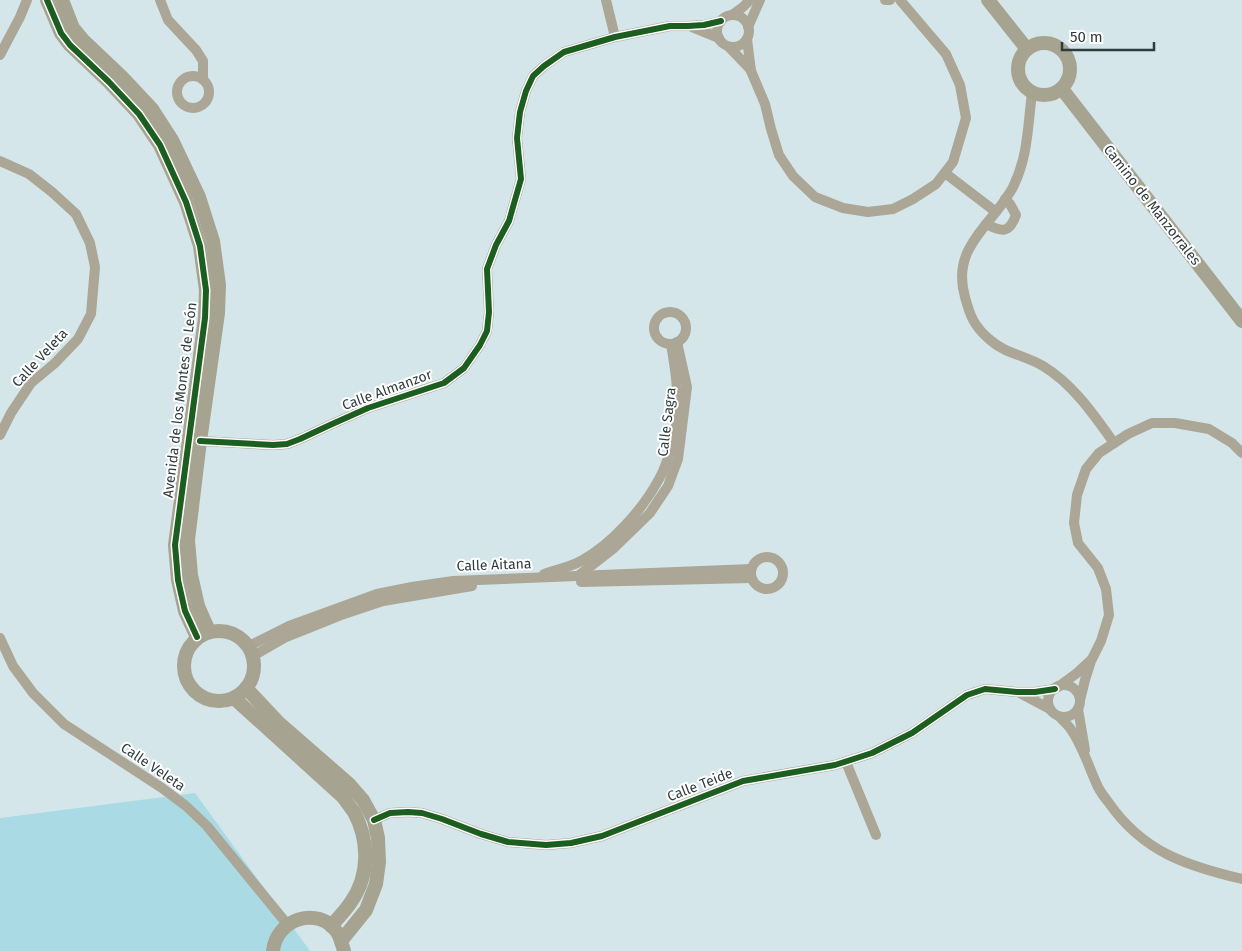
<svg xmlns="http://www.w3.org/2000/svg" width="1242" height="951" viewBox="0 0 1242 951" font-family="'Fira Sans',sans-serif">
<rect width="100%" height="100%" fill="#d4e6ea"/>
<polygon fill="#aadbe4" points="195,793 310,951 0,951 0,818"/>
<g fill="none" stroke-linecap="round" stroke-linejoin="round">
<g stroke="#aba696" stroke-width="10">
<polyline points="160,0 168,20 196,50 203,61 203,80"/>
<polyline points="606,0 615,37"/>
<polyline points="885,0 890,0"/>
<polyline points="732,15 743,7 750,0"/>
<circle cx="733" cy="31" r="16"/>
<polyline points="692,27 719,38"/>
<polyline points="748,27 760,0"/>
<polyline points="747,39 751,71 765,104 771,129 779,155 793,176 815,197 843,208 868,212 893,209 913,199 936,184 953,162 966,118 960,85 946,54 900,0"/>
<polyline points="729,47 751,70"/>
<polyline points="0,55 20,17 27,0"/>
<circle cx="193" cy="92" r="16"/>
<path d="M 1032,93 C 1028,124 1028,156 1014,185 C 1011,192 1006,198 1002,204 C 979,235 953,255 965,297 C 970,316 974,326 989,339 C 1005,354 1025,355 1043,366 C 1073,384 1094,415 1114,443"/>
<polyline points="0,161 29,174 52,192 76,214 90,243 95,267 91,314 78,339 54,364 31,383 11,413 0,435"/>
<polyline points="945,173 996,212"/>
<path d="M 986,224 C 1002,232 1009,234 1016,215 L 1010,204 L 1005,199"/>
<circle cx="670" cy="328" r="16"/>
<polyline points="200,441 273,445 287,444 300,439 330,425 368,408 444,383 464,368 480,345 487,331 489,312 487,269 496,245 509,221 521,179 517,138 520,112 526,91 533,76 544,66 564,52 615,37 670,26 688,26 704,25 721,21"/>
<circle cx="767" cy="573" r="16"/>
<path d="M 544,574 C 556,570 570,567 581,561 C 611,545 643,509 659,479 C 668,464 675,434 677,417 C 679,392 675,368 671,344"/>
<polyline points="578,576 614,548 650,513 668,486 678,459 687,387 677,342"/>
<polyline points="581,582 751,578"/>
<polyline points="0,638 13,666 33,693 64,724 162,788 186,806 207,826 287,924"/>
<polyline points="249,646 289,626 377,594 412,587 453,581 751,569"/>
<polyline points="253,656 286,637 341,615 383,601 472,586"/>
<circle cx="1064" cy="701" r="16"/>
<polyline points="1058,687 1077,673 1090,661"/>
<polyline points="1020,693 1050,709"/>
<polyline points="1080,700 1085,680 1091,661 1101,641 1109,615 1106,589 1098,568 1078,543 1074,523 1077,495 1086,469 1099,453 1128,434 1152,423 1175,423 1209,429 1232,443 1242,453"/>
<polyline points="1078,709 1085,750"/>
<path d="M 1060,717 C 1063,721 1067,724 1070,728 C 1083,746 1089,768 1098,787 C 1101,793 1105,798 1109,803 C 1143,852 1187,866 1242,879"/>
<polyline points="846,762 876,835"/>
<polyline points="374,820 390,813 408,812 422,813 442,819 481,834 508,842 546,845 571,843 602,836 743,781 835,765 872,753 912,733 967,695 985,689 1017,692 1035,692 1055,689"/>
</g>
<g stroke="#a6a391" stroke-width="14">
<polyline points="47,0 61,33 70,45 109,82 139,114 160,145 186,202 200,246 206,290 205,318 175,545 178,580 185,611 197,637"/>
<polyline points="62,0 73,28 83,40 122,77 152,109 172,140 199,197 213,241 219,285 218,313 200,441 188,540 191,575 198,606 209,631"/>
<polyline points="988,0 1027,49"/>
<circle cx="1044" cy="69" r="26"/>
<polyline points="1062,89 1242,321"/>
<circle cx="219" cy="666" r="35"/>
<polyline points="246,688 279,723 349,784 363,800 374,820 378,838 379,862 376,884 366,910 341,941"/>
<path d="M 234,698 L 342,796 C 346,801 350,807 354,812 C 369,840 370,875 351,902 C 346,910 338,918 331,926"/>
<path d="M 273,951 C 276,919 318,905 337,932 C 341,938 342,945 344,951"/>
</g>
<g stroke="#fff" stroke-width="9">
<g id="cycleway">
<polyline points="47,0 61,33 70,45 109,82 139,114 160,145 186,202 200,246 206,290 205,318 175,545 178,580 185,611 197,637"/>
<polyline points="200,441 273,445 287,444 300,439 330,425 368,408 444,383 464,368 480,345 487,331 489,312 487,269 496,245 509,221 521,179 517,138 520,112 526,91 533,76 544,66 564,52 615,37 670,26 688,26 704,25 721,21"/>
<polyline points="374,820 390,813 408,812 422,813 442,819 481,834 508,842 546,845 571,843 602,836 743,781 835,765 872,753 912,733 967,695 985,689 1017,692 1035,692 1055,689"/>
</g>
</g>
<use href="#cycleway" stroke="#1b5e20" stroke-width="6"/>
</g>
<g text-anchor="middle" dominant-baseline="central" stroke-width="4" stroke-linejoin="round" paint-order="stroke">
<g font-size="14" fill="#2f3c3e" stroke="#fff">
<text transform="translate(1152 205) rotate(52)">Camino de Manzorrales</text>
<text transform="translate(40 358) rotate(-47)">Calle Veleta</text>
<text transform="translate(387 390) rotate(-20)">Calle Almanzor</text>
<text transform="translate(180 400) rotate(-83)">Avenida de los Montes de León</text>
<text transform="translate(667 422) rotate(-83)">Calle Sagra</text>
<text transform="translate(494 565) rotate(-2)">Calle Aitana</text>
<text transform="translate(153 767) rotate(34)">Calle Veleta</text>
<text transform="translate(700 785) rotate(-21)">Calle Teide</text>
</g>
</g>
<path d="M1062 42v8h92v-8" fill="none" stroke="#2f3c3e" stroke-width="2.5"/>
<text x="1070" y="42" font-size="15" fill="#2f3c3e" stroke="#ffffff" stroke-width="4" paint-order="stroke">50 m</text>
</svg>
